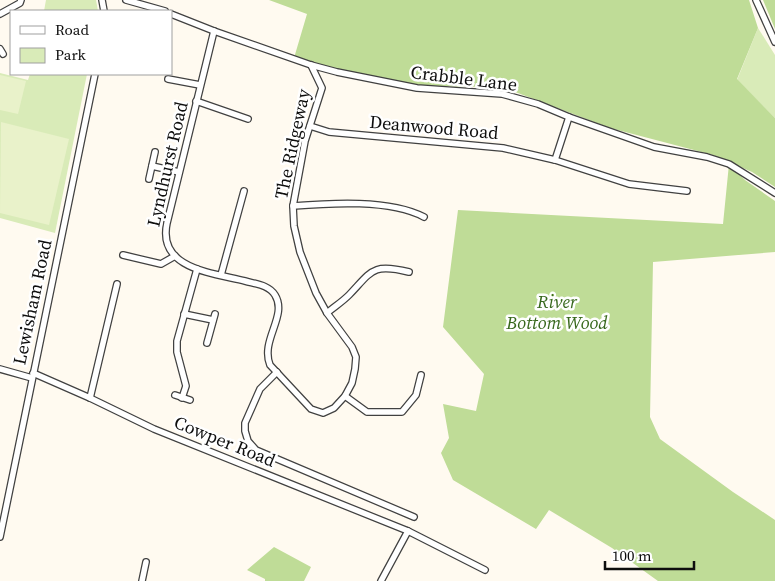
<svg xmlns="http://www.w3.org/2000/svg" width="775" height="581" viewBox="0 0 775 581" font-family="'Source Serif 4',serif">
<rect width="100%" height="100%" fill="#fffaf0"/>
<g fill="#d9ebb8">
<polygon points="46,0 96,0 98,11 44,11"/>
<polygon points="758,28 775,55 775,118 737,80"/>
<polygon points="0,73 28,80 30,74 87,74 55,233 0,218"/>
</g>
<g fill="#bfdc97">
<polygon points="269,0 749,0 758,28 737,79 775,118 775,187 752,172 713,155 610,128 502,87 412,86 311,65 294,58 307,14"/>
<polygon points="763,0 775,0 775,29"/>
<polygon points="729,164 745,180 775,201 775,252 653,262 650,417 660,439 733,492 775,520 775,581 658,581 612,548 549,510 536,529 453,480 441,453 449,438 443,404 476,411 484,374 443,327 458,210 723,224"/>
<polygon points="274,547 311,567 304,581 265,581 265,579 247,570"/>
</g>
<g fill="#e9f2ca">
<polygon points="0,75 26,81 18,114 0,110"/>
<polygon points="1,122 69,139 49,225 0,213"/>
</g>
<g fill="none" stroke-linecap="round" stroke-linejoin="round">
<g stroke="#414141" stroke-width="8">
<g id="street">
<polyline points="102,0 104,11"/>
<polyline points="126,0 165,11"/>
<polyline points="756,0 775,42"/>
<polyline points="0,14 20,3 21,0"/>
<polyline points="171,14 214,31 311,65 337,72 417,88 502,94 538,104 569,117 654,147 707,157 729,164 775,193"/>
<path d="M 214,31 L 167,223 C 157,269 213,273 245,281 C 256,284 269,285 275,295 C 288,316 260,340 270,365 L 311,409 L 323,413 L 334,408 L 345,396 L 352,383 L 355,369 L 356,357 L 352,347 L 327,313 L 316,293 L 300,252 L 294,226 L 293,206 L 305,141 L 322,88 L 311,65"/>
<polyline points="0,49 3,54"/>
<polyline points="168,79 200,85"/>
<polyline points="196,101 248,119"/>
<polyline points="310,126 329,132 503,148 555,160 629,184 687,191"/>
<polyline points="555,160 569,117"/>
<polyline points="152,166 179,172"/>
<polyline points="149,179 155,152"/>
<path d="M 293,206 C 330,203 390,199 424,217"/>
<polyline points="123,255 161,264 175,256"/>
<polyline points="221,275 244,191"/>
<path d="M 327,313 C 334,307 342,302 349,295 C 372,271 372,263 409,272"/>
<polyline points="184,314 213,320"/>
<polyline points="207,343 215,314"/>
<polyline points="0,369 32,378"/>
<polyline points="277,372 260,389 245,423 245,431 248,441 256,450 414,517"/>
<polyline points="33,373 90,398 154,429 408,531 485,570"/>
<polyline points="175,395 190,400"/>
<polyline points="345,396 367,412 402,412 416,395 421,375"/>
<polyline points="90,398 117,284"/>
<polyline points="182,398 186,386 177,352 177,341 197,269"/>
<polyline points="0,537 95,74"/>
<polyline points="142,581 146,562"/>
<polyline points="381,581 408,531"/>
</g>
</g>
<use href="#street" stroke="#fff" stroke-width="5.5"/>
</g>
<g text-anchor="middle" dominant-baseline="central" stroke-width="5" stroke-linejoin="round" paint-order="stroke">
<g font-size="18" fill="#0e0e0e" stroke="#fff">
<text transform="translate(464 78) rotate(7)">Crabble Lane</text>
<text transform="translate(434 127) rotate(5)">Deanwood Road</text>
<text transform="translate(292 144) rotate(-78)">The Ridgeway</text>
<text transform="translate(167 164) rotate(-77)">Lyndhurst Road</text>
<text transform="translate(32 302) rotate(-78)">Lewisham Road</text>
<text transform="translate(225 441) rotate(22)">Cowper Road</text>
</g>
<g font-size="18" font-style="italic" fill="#37681c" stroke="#fff">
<text x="557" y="301">River<tspan x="557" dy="21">Bottom Wood</tspan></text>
</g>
</g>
<rect x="10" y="10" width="162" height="65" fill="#ffffff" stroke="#9f9f9f"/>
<rect x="20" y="26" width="25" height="8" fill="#ffffff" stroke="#9f9f9f"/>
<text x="55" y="35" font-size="15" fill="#0e0e0e">Road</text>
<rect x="20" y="48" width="25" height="15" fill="#d9ebb8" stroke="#9f9f9f"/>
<text x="55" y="60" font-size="15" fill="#0e0e0e">Park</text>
<path d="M605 561v8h89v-8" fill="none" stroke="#0e0e0e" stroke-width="2.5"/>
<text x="612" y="561" font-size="15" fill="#0e0e0e" stroke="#ffffff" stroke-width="4" paint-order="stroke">100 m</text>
</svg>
